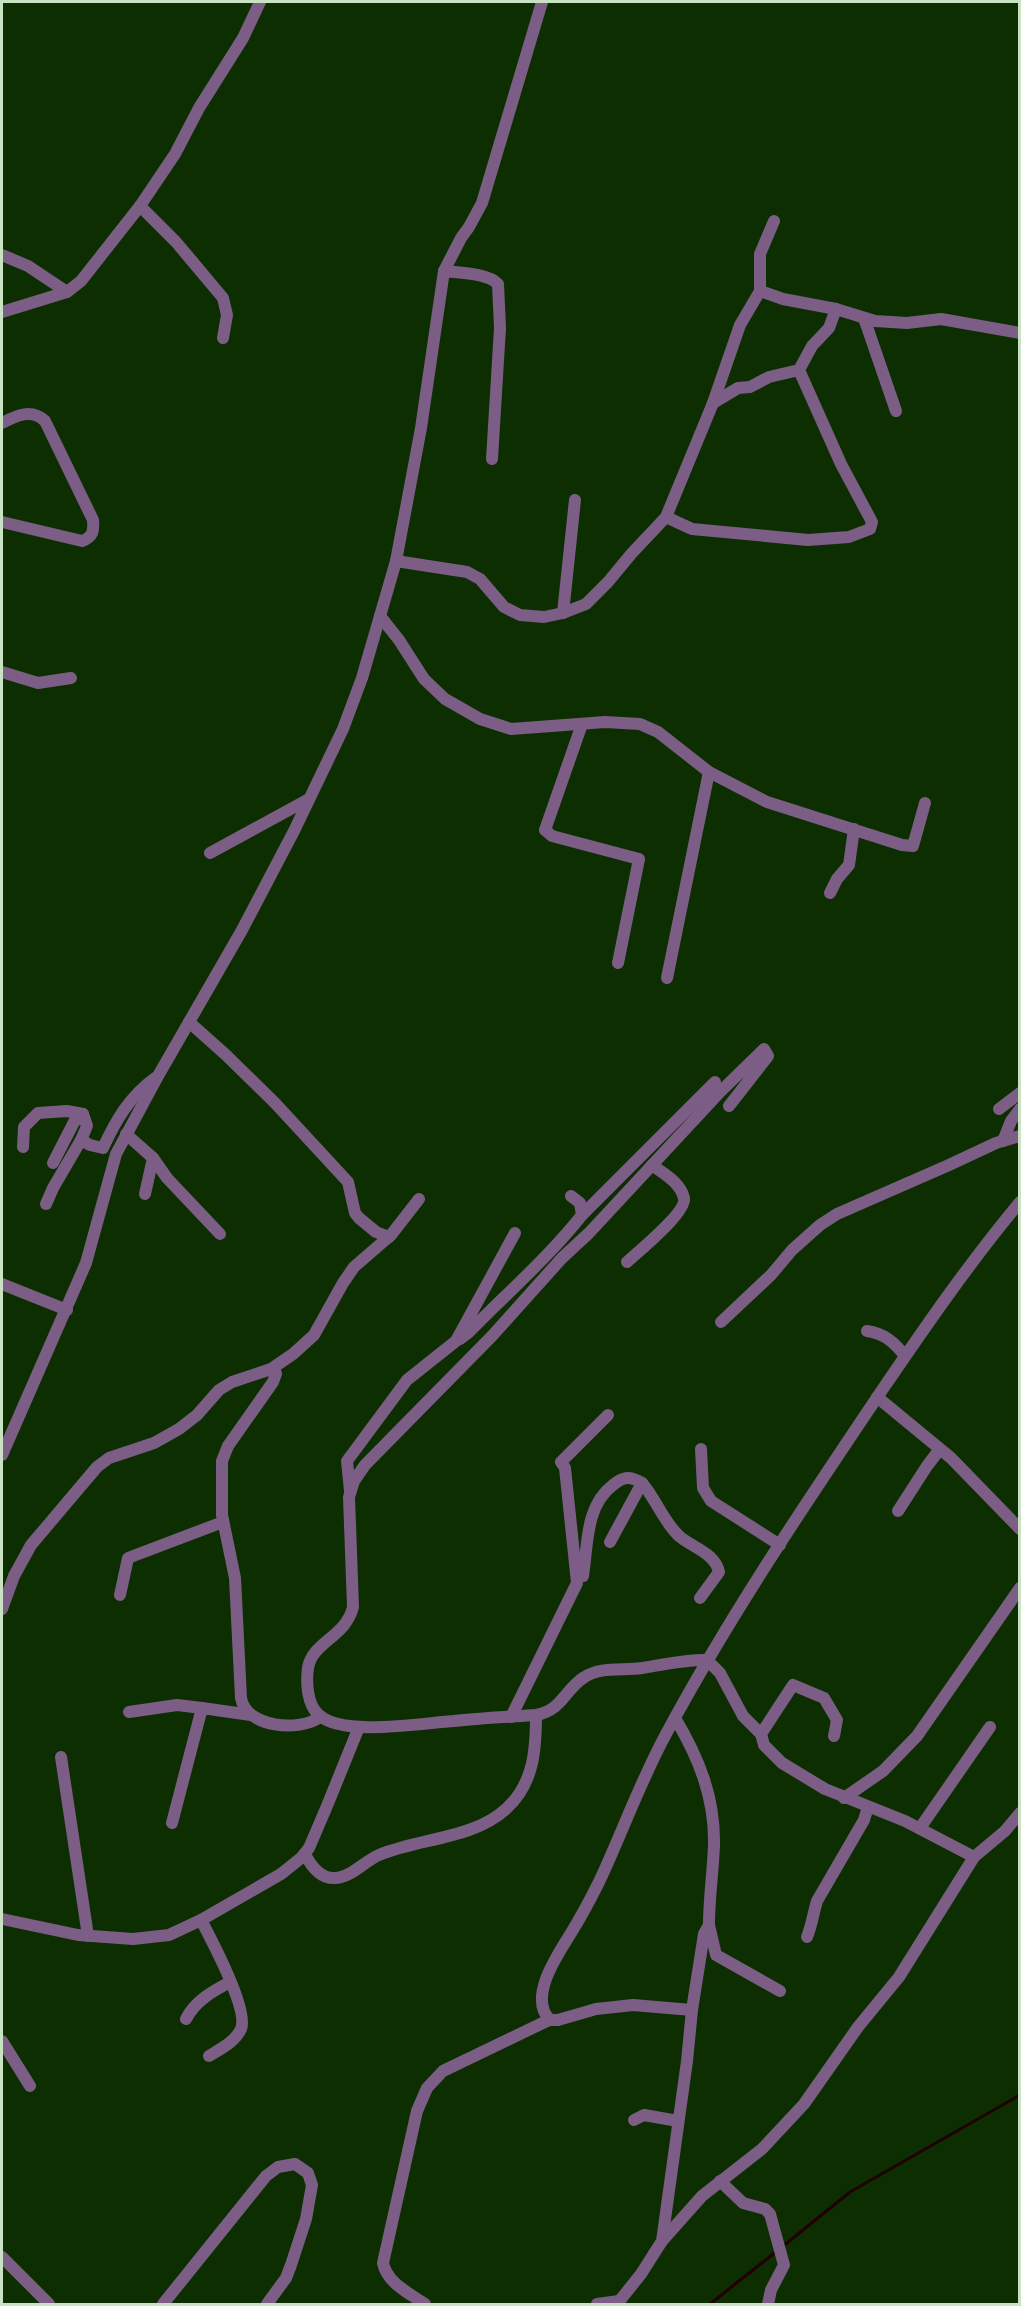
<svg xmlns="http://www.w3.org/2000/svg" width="1021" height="2306" viewBox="0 0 1021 2306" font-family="'Source Sans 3',sans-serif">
<rect width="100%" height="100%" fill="#0c2e01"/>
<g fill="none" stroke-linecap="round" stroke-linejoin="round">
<g stroke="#200004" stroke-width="3">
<polyline points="782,2247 850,2192 1020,2095"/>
<polyline points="710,2304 777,2251"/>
</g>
<g stroke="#7c5d85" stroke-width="12">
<polyline points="140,206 176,242 223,298 227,315 223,338"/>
<polyline points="2,255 28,266 67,292"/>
<path d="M 444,271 C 460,273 487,273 498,284 L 500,328 L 492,459"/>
<polyline points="760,291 783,299 836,309 875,321 907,323 941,319 1020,333"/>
<polyline points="2,312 67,292 81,281 140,206 175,154 199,108 243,38 260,2"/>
<polyline points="864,318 896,411"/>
<polyline points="713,403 738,388 750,387 769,377 799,370 812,346 829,328 836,309"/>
<path d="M 2,423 C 16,416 31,408 45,421 L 93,520 C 94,531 93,537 82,541 L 2,522"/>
<polyline points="666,517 692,529 808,540 849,537 870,529 872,522 841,464 799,370"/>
<polyline points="396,561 467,572 480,579 504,607 520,615 544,617 563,613 586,604 608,582 632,553 666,517 713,403 740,325 760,291 760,254 774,221"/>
<polyline points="563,613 575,500"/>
<polyline points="380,616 399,640 424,679 445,699 480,719 511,729 605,722 640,724 658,732 709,772 767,802 902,845 913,846 925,803"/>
<polyline points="2,672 38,683 71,678"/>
<polyline points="582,724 545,830 552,836 639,859 618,963"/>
<polyline points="210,853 309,799"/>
<polyline points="830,893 837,879 849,865 854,829"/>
<polyline points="667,978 709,772"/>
<polyline points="189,1022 226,1055 275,1103 348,1182 355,1213 359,1218 376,1232 389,1237"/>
<path d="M 729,1106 L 768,1056 L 764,1049 L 720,1092 L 589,1233 L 562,1258 L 492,1336 L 365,1465 L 354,1481 L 349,1497 L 353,1607 C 346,1637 312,1642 308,1668 C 306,1682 307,1705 319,1715 C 343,1737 422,1723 454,1721 C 481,1718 509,1717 536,1715 C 562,1710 564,1691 583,1678 C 600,1666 623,1671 642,1668 C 664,1665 685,1659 707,1660 L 720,1673 L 743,1716 L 761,1734 L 764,1745 L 782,1763 L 825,1789 L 905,1821 L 974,1857"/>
<polyline points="999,1109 1020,1093"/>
<polyline points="126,1134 153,1158 145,1194"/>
<polyline points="1003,1141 1011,1121 1020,1109"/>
<polyline points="23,1147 24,1127 38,1113 67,1111 83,1114"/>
<polyline points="153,1158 167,1178 220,1234"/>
<polyline points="53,1163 74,1122 83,1114 87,1126 81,1140"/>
<path d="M 46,1204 L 53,1188 L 81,1140 L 90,1145 L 103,1148 C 116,1120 129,1097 155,1078"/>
<polyline points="582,1215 715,1082"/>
<path d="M 627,1262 C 638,1252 687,1212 684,1198 C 680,1182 664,1174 652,1165"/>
<polyline points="2,1284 67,1310"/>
<polyline points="721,1322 771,1275 792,1250 820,1225 837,1214 949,1165 996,1143 1020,1136"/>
<path d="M 867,1331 C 884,1333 895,1343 905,1356"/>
<path d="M 460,1339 L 468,1333 C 506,1294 548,1258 582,1215 L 580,1203 L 571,1196"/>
<polyline points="274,1367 293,1354 314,1335 343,1283 354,1267 391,1235 419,1199"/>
<polyline points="877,1397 951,1458 1020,1529"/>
<polyline points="701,1449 703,1488 711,1501 780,1545"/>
<polyline points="2,1455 86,1263 116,1154 158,1076 242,930 294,831 343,729 362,678 396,561 421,428 444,271 461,238 469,227 482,203 542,2"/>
<path d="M 642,1483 C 656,1499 663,1521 679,1536 C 693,1548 715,1553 719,1572 L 700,1598"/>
<polyline points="350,1491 347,1461 407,1380 456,1341 515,1233"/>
<polyline points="898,1511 927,1466 940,1449"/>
<path d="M 577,1576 L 583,1576 C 588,1545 585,1506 613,1485 C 624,1476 630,1476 642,1483 L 610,1542"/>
<polyline points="120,1595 128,1558 223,1522"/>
<path d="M 2,1609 L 14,1576 L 31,1545 L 97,1467 L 109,1458 L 154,1443 L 179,1429 L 197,1415 L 219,1390 L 232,1382 L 274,1368 L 276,1374 L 273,1382 L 228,1446 L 222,1461 L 222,1515 L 235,1578 L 241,1698 C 246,1728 300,1732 320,1717"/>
<polyline points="129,1712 177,1705 202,1708"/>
<polyline points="511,1717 577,1583 565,1468 561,1462 608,1415"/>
<path d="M 675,1718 C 699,1758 715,1798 714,1845 C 713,1872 709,1898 709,1925 L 704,1934 L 692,2010"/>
<polyline points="761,1734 793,1685 824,1698 837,1720 834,1736"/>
<polyline points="61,1757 88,1936"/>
<polyline points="844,1798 883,1771 917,1736 1020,1588"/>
<polyline points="172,1823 202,1708 251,1715"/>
<polyline points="920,1828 990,1727"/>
<path d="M 305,1854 C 311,1866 320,1879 335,1878 C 350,1878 365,1861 379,1855 C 420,1838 474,1839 507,1808 C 534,1783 536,1749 536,1715"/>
<polyline points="2,1919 78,1935 133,1939 169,1935 201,1920 281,1874 301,1858 309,1848 327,1806 359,1727"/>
<path d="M 201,1920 C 211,1939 249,2010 241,2029 C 235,2042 220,2049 209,2056"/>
<polyline points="709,1925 716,1955 780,1991"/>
<path d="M 807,1937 C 812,1925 813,1914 817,1901 L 864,1820 L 868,1807"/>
<path d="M 186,2019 C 195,2001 213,1991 230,1982"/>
<polyline points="2,2041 30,2086"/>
<polyline points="634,2120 644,2115 678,2121"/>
<polyline points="720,2181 743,2203 765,2209 770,2214 784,2265 771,2290 768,2304"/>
<polyline points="662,2241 702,2196 762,2149 804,2104 858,2027 899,1977 974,1857 1005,1831 1020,1813"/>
<polyline points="2,2257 49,2304"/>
<polyline points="163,2304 266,2176 278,2167 295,2164 308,2173 312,2185 306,2219 291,2265 286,2278 267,2304"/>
<path d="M 425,2304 C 409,2293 387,2283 383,2263 L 417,2111 L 427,2088 L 443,2071 L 549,2020"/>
<polyline points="597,2304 619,2301"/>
<path d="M 617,2304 L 641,2274 L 662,2241 L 687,2061 L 692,2010 L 633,2005 L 596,2009 L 558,2020 L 550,2020 C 527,1997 559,1953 571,1933 C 581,1917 590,1900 599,1882 C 622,1833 640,1782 666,1734 C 729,1617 804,1506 878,1396 C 923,1330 969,1263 1020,1202"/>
</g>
</g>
<rect width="1021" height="2306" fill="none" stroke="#c9e2c2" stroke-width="6"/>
</svg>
